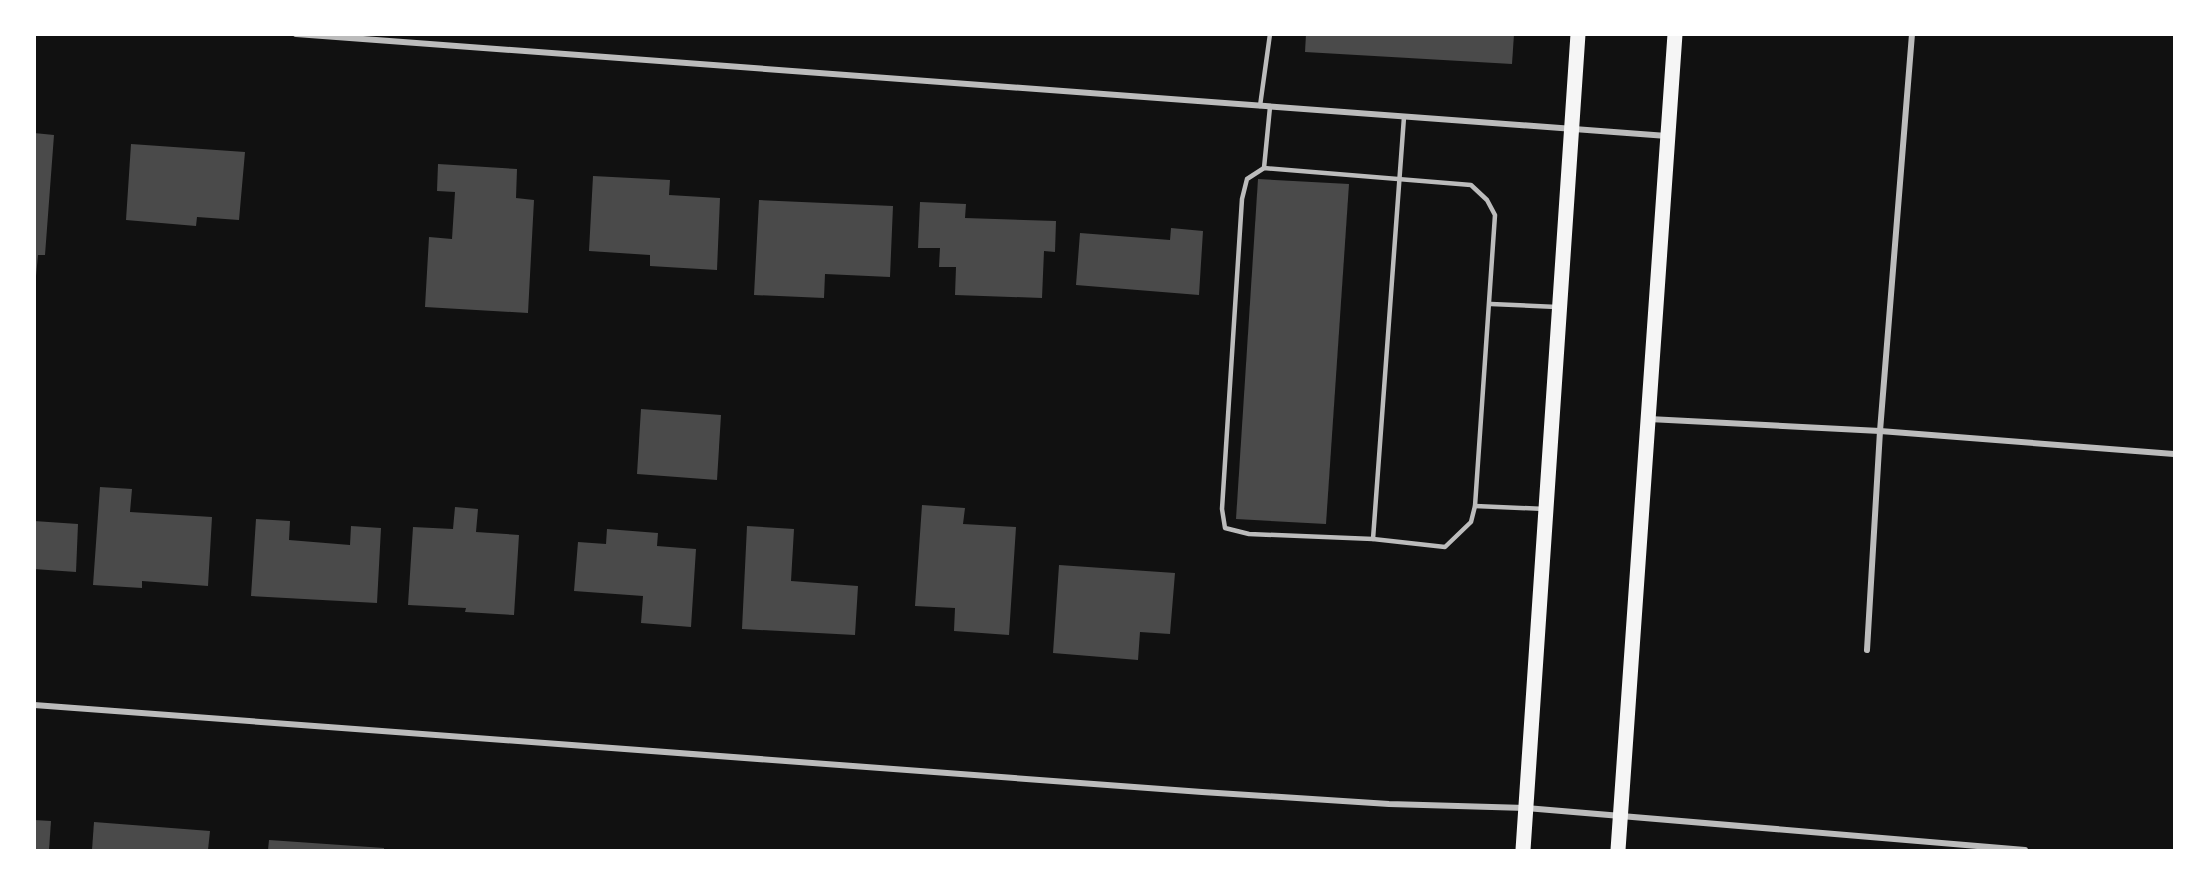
<svg xmlns="http://www.w3.org/2000/svg" width="2209" height="885" viewBox="0 0 2209 885" font-family="Cabin,sans-serif">
<rect width="100%" height="100%" fill="#111"/>
<g fill="#4a4a4a">
<polygon points="1306,34 1514,34 1512,64 1305,52"/>
<polygon points="34,133 54,135 45,255 38,255 36,276"/>
<polygon points="131,144 245,152 239,220 197,217 196,226 126,220"/>
<polygon points="438,164 517,169 516,198 534,200 528,313 425,307 429,237 452,239 455,192 437,191"/>
<polygon points="593,176 670,180 669,195 720,198 717,270 650,266 650,255 589,251"/>
<polygon points="1258,179 1349,184 1326,524 1236,519"/>
<polygon points="759,200 893,206 890,277 825,274 824,298 754,295"/>
<polygon points="920,202 966,204 965,218 1056,221 1055,252 1044,251 1042,298 955,295 956,267 939,267 940,248 918,248"/>
<polygon points="1171,228 1203,231 1199,295 1076,285 1080,233 1170,240"/>
<polygon points="641,409 721,415 717,480 637,474"/>
<polygon points="100,487 132,489 130,512 212,517 208,586 142,581 142,588 93,585"/>
<polygon points="922,505 965,508 963,524 1016,527 1009,635 954,631 955,608 915,606"/>
<polygon points="455,507 478,509 476,532 519,535 514,615 465,612 466,608 408,605 413,527 453,529"/>
<polygon points="256,519 290,521 289,540 350,545 351,526 381,528 377,603 251,596"/>
<polygon points="34,521 78,524 76,572 34,569"/>
<polygon points="747,526 794,529 791,581 858,586 855,635 742,629"/>
<polygon points="607,529 658,533 657,546 696,549 691,627 641,623 643,596 574,591 578,542 606,544"/>
<polygon points="1059,565 1175,573 1170,634 1140,632 1138,660 1053,653"/>
<polygon points="34,820 51,821 49,850 34,850"/>
<polygon points="94,822 210,831 208,850 92,850"/>
<polygon points="269,840 384,848 384,850 268,850"/>
</g>
<g fill="none" stroke-linecap="round" stroke-linejoin="round">
<g stroke="#bcbcbc" stroke-width="4.5">
<polyline points="1260,106 1270,34"/>
<polygon points="1264,168 1471,185 1487,200 1495,215 1475,506 1471,522 1445,547 1373,539 1249,534 1225,528 1222,509 1242,199 1247,179"/>
<polyline points="1264,168 1270,107"/>
<polyline points="1491,304 1557,307"/>
<polyline points="1475,506 1545,509"/>
<polyline points="1373,539 1404,117"/>
</g>
<g stroke="#bcbcbc" stroke-width="6">
<polyline points="296,34 1667,136"/>
<polyline points="1649,419 1880,431 2174,454"/>
<polyline points="1867,650 1880,431 1912,34"/>
<polyline points="34,705 1202,792 1389,804 1526,808 2025,850"/>
</g>
<g stroke="#f5f5f5" stroke-width="15">
<polyline points="1523,850 1578,34"/>
<polyline points="1618,850 1675,34"/>
</g>
</g>
<rect width="2209" height="885" fill="none" stroke="#ffffff" stroke-width="72"/>
</svg>
